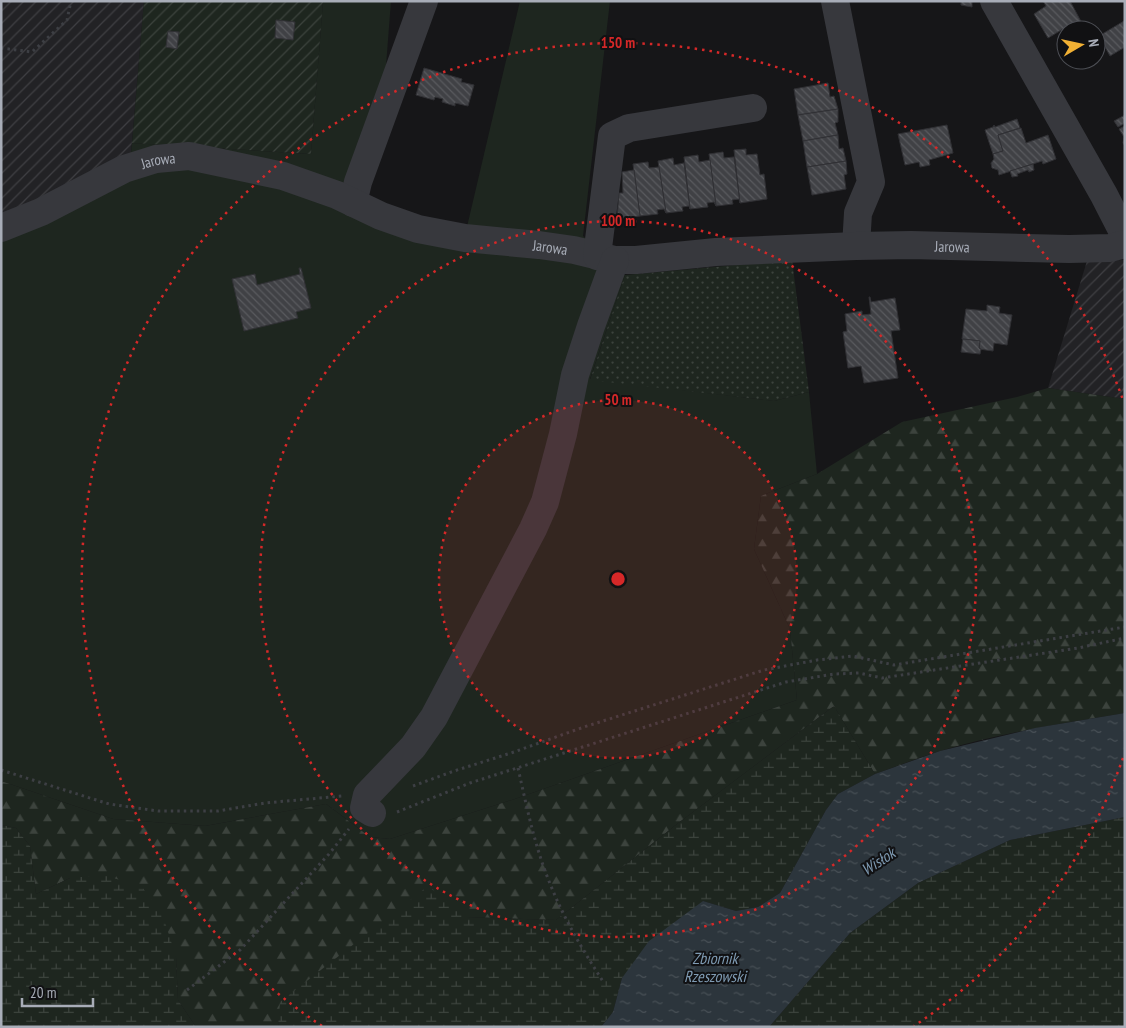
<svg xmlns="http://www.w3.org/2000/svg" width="1126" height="1028" viewBox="0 0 1126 1028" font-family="'PT Sans Narrow',sans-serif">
<defs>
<pattern id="industrial-furrows" width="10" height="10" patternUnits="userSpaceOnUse" patternTransform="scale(1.25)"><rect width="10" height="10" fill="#222225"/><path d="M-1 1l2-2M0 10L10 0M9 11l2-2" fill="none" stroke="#3f3f43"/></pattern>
<pattern id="forest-firs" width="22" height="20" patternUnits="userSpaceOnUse" patternTransform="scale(1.25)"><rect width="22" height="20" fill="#1e261f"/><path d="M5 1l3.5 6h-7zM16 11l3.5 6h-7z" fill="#3c433d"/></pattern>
<pattern id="wetland-marsh" width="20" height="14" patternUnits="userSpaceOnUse" patternTransform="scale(1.25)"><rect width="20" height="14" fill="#1e261f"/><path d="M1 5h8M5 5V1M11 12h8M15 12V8" fill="none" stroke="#3c433d"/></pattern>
<pattern id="park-dots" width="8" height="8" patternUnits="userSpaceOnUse" patternTransform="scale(1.25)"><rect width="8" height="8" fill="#1e261f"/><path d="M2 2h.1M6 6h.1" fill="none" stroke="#3c433d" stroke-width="1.8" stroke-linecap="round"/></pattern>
<pattern id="garden-furrows" width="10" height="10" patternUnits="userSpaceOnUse" patternTransform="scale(1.25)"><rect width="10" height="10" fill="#1e261f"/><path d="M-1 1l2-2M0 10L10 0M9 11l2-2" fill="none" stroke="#3c433d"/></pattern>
<pattern id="water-ripples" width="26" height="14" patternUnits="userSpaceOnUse" patternTransform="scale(1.25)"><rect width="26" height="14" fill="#2c353c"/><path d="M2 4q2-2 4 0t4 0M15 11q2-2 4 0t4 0" fill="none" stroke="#485056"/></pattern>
<pattern id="building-back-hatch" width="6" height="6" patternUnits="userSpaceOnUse" patternTransform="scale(1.25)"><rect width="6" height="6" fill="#404145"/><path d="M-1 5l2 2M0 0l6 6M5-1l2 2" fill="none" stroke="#595a5e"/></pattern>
</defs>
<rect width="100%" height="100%" fill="#161618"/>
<g fill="url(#industrial-furrows)">
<polygon points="1,1 144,1 131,153 1,217"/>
<polygon points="1125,260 1125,399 1048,388 1087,261"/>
</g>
<polygon fill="#1e261f" points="323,1 391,1 386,66 347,185 382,209 466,231 520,1 610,1 583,236 625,275 590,379 774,401 809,392 817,474 761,496 754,549 790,629 797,700 515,799 390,839 370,837 326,804 205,826 113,819 1,781 1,217 131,153 132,143 311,154"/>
<path fill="url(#forest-firs)" d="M 1048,388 L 1125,399 L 1125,713 C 1063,723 1000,733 940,751 C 918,758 897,766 875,774 L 834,706 L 677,824 L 556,920 L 466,917 L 281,1002 L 278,1027 L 196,1027 L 178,1000 L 176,957 L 70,878 L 36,894 L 30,846 L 16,828 L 1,825 L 1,781 L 113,819 L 205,826 L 326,804 L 370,837 L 390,839 L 515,799 L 797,700 L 790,629 L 754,549 L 761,496 L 817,474 L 902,422 L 1017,397 Z"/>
<g fill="url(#wetland-marsh)">
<polygon points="834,706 875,774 838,794 826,810 780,893 758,907 736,911 703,901 622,978 613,1012 601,1027 278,1027 280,1002 428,886 466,917 556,920 677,824"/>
<polygon points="1125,817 1125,1027 769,1027 850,933 918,883 1010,840"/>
<polygon points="1,825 16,828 30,846 36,894 70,878 104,875 142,887 163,916 176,957 178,1000 196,1027 1,1027"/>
</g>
<polygon fill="url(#park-dots)" points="792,260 809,392 774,401 590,380 625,275"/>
<polygon fill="url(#garden-furrows)" points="144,1 323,1 311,154 132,143"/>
<polygon fill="url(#water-ripples)" points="1125,713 1125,817 1010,840 918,883 850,933 769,1027 601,1027 613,1012 622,978 649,941 703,901 736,911 758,907 780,893 826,810 838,794 875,774 940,751 994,738 1035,728"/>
<g fill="url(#building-back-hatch)" stroke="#303034">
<polygon points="961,1 972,1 972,7 961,5"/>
<polygon points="1043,1 1070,1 1085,29 1066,30 1066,34 1063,29 1048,38 1034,14 1046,6"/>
<polygon points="276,20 295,22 293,40 275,38"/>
<polygon points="1124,21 1125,47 1110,56 1099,36"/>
<polygon points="168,31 179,32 177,49 166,47"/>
<polygon points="424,68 462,79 461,82 474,85 468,106 455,103 455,106 442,102 443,99 435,97 434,100 416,95"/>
<polygon points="828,83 830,97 834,96 838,109 798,115 794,89"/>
<polygon points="838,109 838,122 835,123 838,135 803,141 798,115"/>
<polygon points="1125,115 1125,123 1118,127 1114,121"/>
<polygon points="1017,119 1020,128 998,135 1003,151 993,154 985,130 993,127 994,125 995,127"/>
<polygon points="947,125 953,153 929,160 930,165 920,167 919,162 905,165 898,134"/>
<polygon points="1125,126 1125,146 1123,143 1124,137 1119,129"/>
<polygon points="1021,128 1026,143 1048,135 1056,159 1043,164 1042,161 999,175 998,170 992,168 991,163 994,159 993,154 1003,151 998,135"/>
<polygon points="838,135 839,149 843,148 846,161 807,167 803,141"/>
<polygon points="746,149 746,155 757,154 760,175 764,174 767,199 740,203 734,150"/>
<polygon points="723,152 724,158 734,157 740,203 739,199 732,200 733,204 716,206 709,154"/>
<polygon points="698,155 699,162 710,160 716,206 714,202 707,203 708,207 690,209 684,157"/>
<polygon points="673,158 674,165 684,163 690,209 689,206 682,207 683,211 666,213 658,161"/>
<polygon points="846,161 847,174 844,175 846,189 812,195 807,167"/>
<polygon points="648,162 649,168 659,167 666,213 664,209 657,210 658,214 640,216 633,164"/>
<polygon points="1033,164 1034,170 1029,172 1028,170 1017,174 1018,176 1012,177 1010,171"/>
<polygon points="634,170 640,216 617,219 619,193 623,193 622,172"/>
<polygon points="299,268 301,268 311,308 296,312 298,318 244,331 232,279 255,274 257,285 300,274"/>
<polygon points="869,297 870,297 871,302 895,298 900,330 891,331 898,378 864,383 861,366 848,368 843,332 847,331 845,314 862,311 862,315 871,314"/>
<polygon points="987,305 1000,307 999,313 1012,315 1007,345 994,343 993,351 979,349 980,341 962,339 966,309 987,311"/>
<polygon points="963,339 980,341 979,348 981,349 980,354 961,352"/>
</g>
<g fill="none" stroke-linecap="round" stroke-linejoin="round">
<g stroke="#3d3f44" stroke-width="3" stroke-dasharray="2.5 4" stroke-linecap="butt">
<polyline points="1,48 32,52 67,20 71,1"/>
<path d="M 518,768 C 527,808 535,848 551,886 C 565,921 584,952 604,983"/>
<polyline points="1,770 109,804 158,811 218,811 265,803 342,796"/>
<polyline points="413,786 454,771 511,753 584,727 764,670 817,660 853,656 894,665 1125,627"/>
<polyline points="397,812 470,783 786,682 834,674 859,673 882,678 1078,648 1125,638"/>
<polyline points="187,990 240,950 329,854 349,829"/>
</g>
<g stroke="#37383d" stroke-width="28">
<polyline points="835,1 871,182 858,213 856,246"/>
<polyline points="994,1 1104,195 1125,236"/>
<polyline points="353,203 358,182 424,1"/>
<path id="s1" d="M 1,228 L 41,212 L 124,169 L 156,159 L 189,156 L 283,176 L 337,195 L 381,216 L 418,229 L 465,238 L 539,245 L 574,250 L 615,260 L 636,260 L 716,252 L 856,246 L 911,245 L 1069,249 L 1110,248 L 1125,244"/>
<polyline points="597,256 612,136 629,128 753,108"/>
<polyline points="372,813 364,808 367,795 413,747 434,717 533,529 545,502 563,434 575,375 591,326 615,260"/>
</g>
</g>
<circle cx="618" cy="579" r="179" fill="#d62828" fill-opacity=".12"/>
<g fill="none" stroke="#d62828" stroke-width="2.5" stroke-dasharray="2.5 5">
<circle cx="618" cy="579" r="179"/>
<circle cx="618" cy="579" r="358"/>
<path d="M1123 758A536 536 0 0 1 914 1026M322 1026A536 536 0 1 1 1123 400"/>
</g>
<g text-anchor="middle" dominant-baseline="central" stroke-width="4" stroke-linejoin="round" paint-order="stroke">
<g font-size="15" fill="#a8adb8" stroke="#111113">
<text stroke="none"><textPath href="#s1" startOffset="172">Jarowa</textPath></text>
<text stroke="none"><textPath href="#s1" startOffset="578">Jarowa</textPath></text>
<text stroke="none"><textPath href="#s1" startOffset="982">Jarowa</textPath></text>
</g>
<g font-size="16" font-style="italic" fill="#7f9bb3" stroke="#111113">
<text transform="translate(878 861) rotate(-33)">Wisłok</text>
<text x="715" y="958">Zbiornik<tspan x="715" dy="18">Rzeszowski</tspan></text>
</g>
</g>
<circle cx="618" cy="579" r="8" fill="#d62828" stroke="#111113" stroke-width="2.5"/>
<g font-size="15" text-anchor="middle" font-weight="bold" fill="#d62828" stroke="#111113" stroke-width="4" stroke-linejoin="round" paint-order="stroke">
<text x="618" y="48">150 m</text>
<text x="618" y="226">100 m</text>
<text x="618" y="405">50 m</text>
</g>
<rect width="1126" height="1028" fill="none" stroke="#a8adb8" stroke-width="5"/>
<g transform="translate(1081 45) rotate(81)"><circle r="24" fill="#111113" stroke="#4d4f55"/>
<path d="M0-4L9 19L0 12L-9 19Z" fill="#f2b134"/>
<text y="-8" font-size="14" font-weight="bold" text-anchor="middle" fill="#a8adb8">N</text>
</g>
<path d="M22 998v8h71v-8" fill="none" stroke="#a8adb8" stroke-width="2.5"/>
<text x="30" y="998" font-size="15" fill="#a8adb8" stroke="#111113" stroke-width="4" paint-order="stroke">20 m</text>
</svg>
